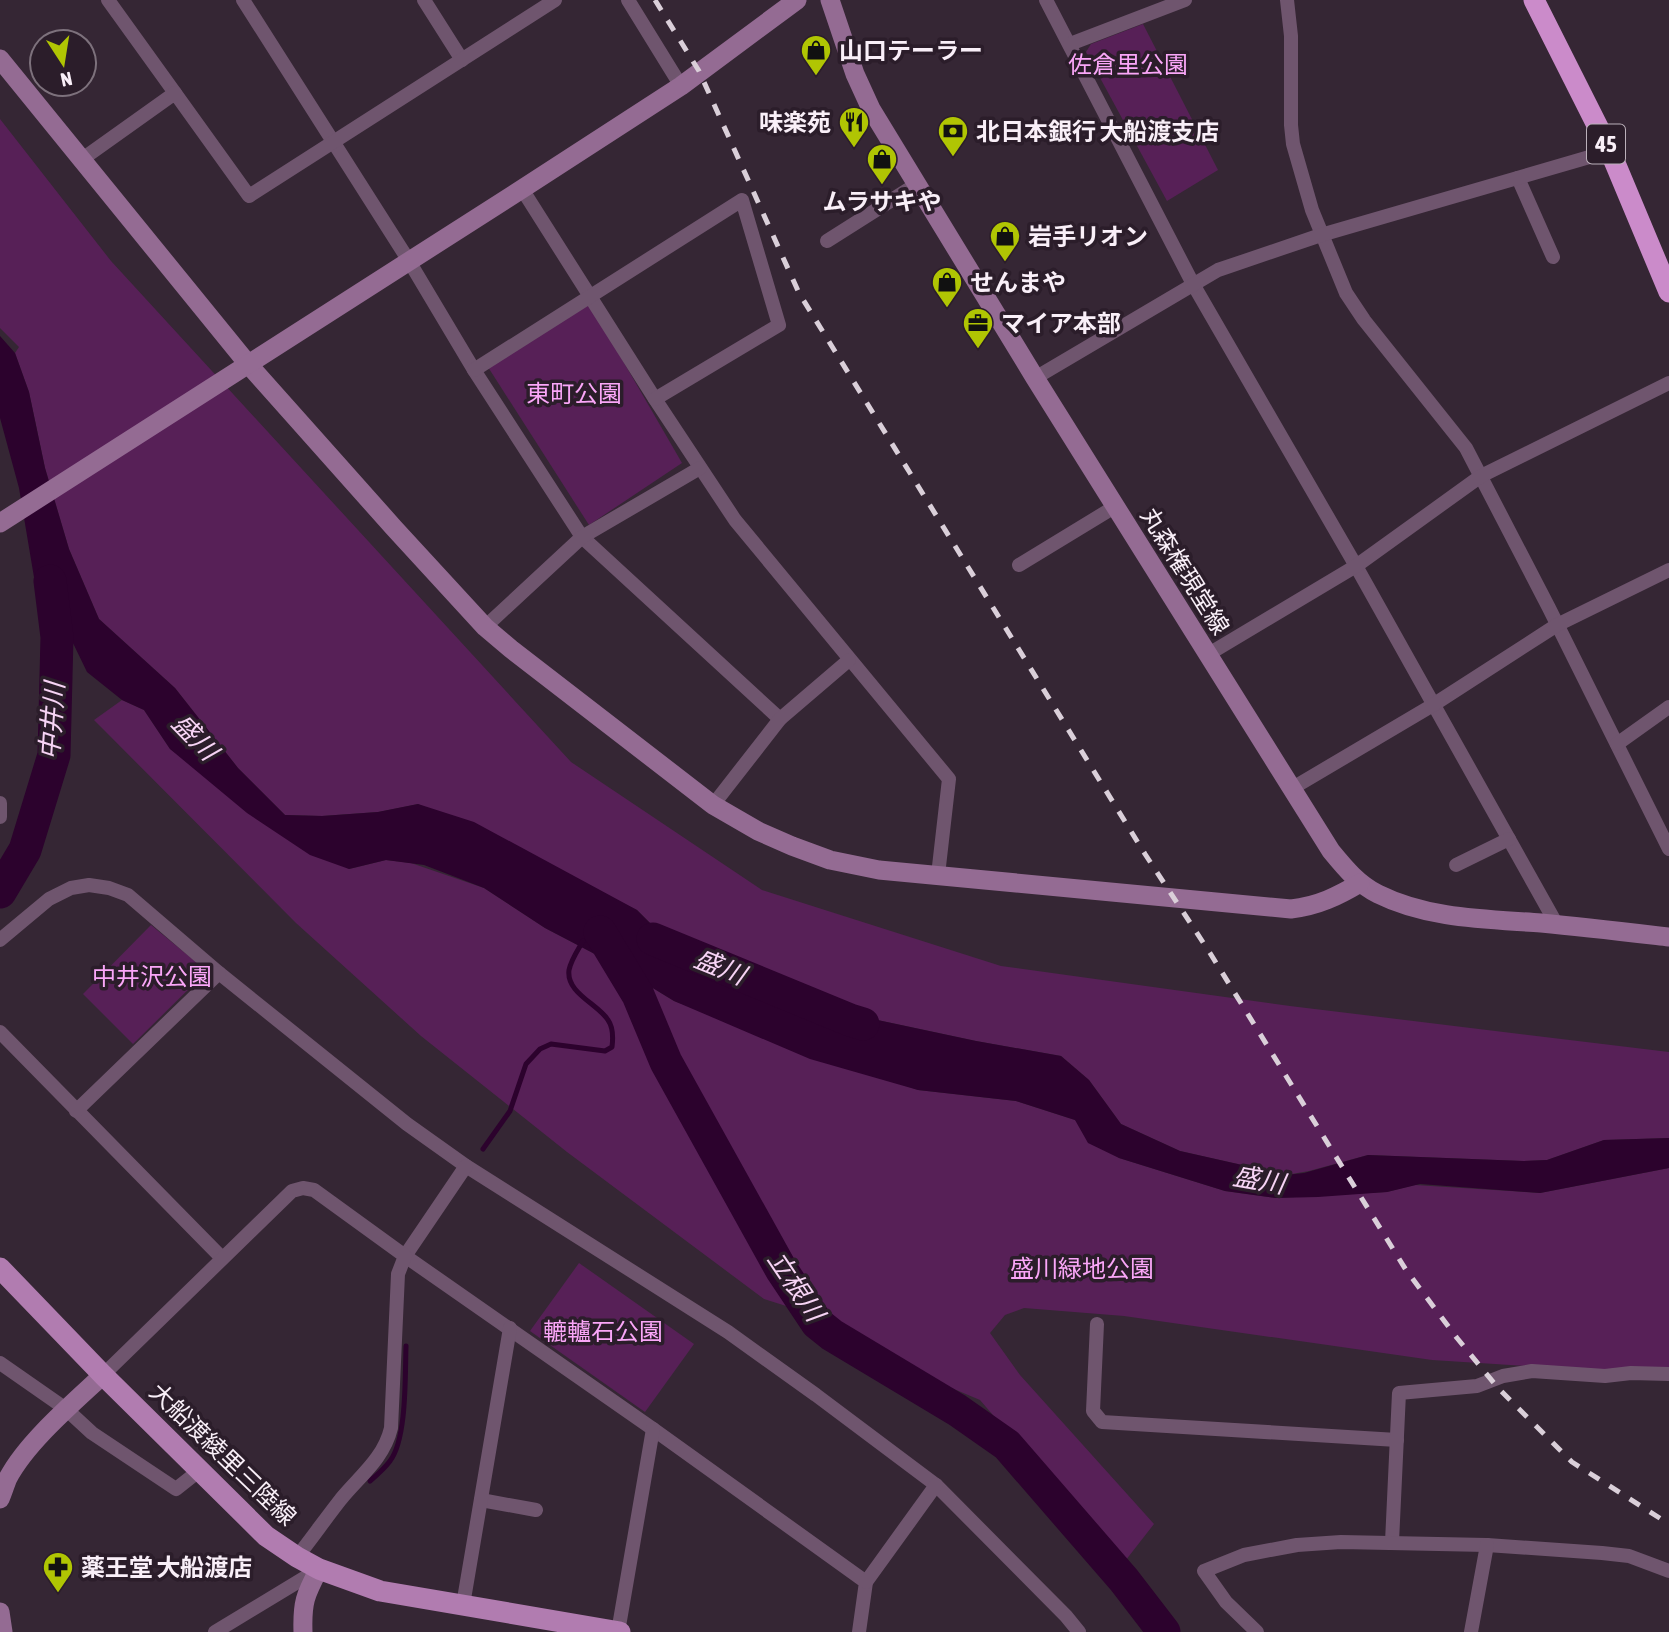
<svg xmlns="http://www.w3.org/2000/svg" width="1669" height="1632" viewBox="0 0 1669 1632" font-family="'Asap Condensed','Noto Sans JP',sans-serif">
<rect width="100%" height="100%" fill="#352634"/>
<g fill="#572057">
<polygon points="1143,24 1218,170 1167,201 1086,52 1091,44"/>
<polygon points="0,119 111,261 571,762 762,890 1001,966 1290,1006 1669,1052 1669,1138 1604,1140 1547,1160 1523,1161 1368,1155 1309,1171 1286,1175 1180,1151 1121,1124 1089,1080 1061,1056 976,1041 793,1002 738,985 663,936 637,910 418,804 378,812 322,816 285,815 238,768 175,688 99,619 69,549 45,468 29,392 15,353 19,347 0,328"/>
<polygon points="590,304 682,463 589,525 488,367"/>
<polygon points="122,700 144,710 170,749 349,869 386,860 411,863 484,888 545,928 612,963 674,1001 918,1090 1016,1101 1075,1120 1119,1158 1225,1191 1276,1198 1387,1192 1415,1185 1540,1193 1669,1168 1669,1375 1432,1360 1124,1316 1024,1308 1005,1315 990,1333 1020,1375 1154,1524 1122,1565 980,1400 916,1373 821,1317 764,1299 567,1152 421,1036 296,923 94,720"/>
<polygon points="151,925 207,971 133,1044 83,994"/>
<polygon points="579,1263 694,1344 645,1412 530,1331"/>
</g>
<polygon fill="#2c022d" points="0,336 15,353 29,392 45,468 69,549 99,619 175,688 238,768 285,815 322,816 378,812 418,804 474,822 637,910 663,936 738,985 793,1002 976,1041 1061,1056 1089,1080 1121,1124 1180,1151 1286,1175 1304,1173 1368,1155 1523,1161 1547,1160 1604,1140 1669,1138 1669,1168 1540,1193 1420,1184 1387,1192 1318,1197 1276,1198 1225,1191 1119,1158 1088,1143 1075,1120 1016,1101 918,1090 810,1059 674,1001 612,963 545,928 484,888 424,865 386,860 349,869 310,855 247,813 170,749 144,710 122,700 87,672 72,641 40,613 19,488 0,418"/>
<g fill="none" stroke-linecap="round" stroke-linejoin="round">
<g stroke="#2c022d" stroke-width="5">
<path d="M 483,1149 L 510,1111 L 526,1064 L 540,1049 L 551,1044 L 605,1051 L 612,1047 C 613,1039 613,1027 608,1020 C 598,1004 566,993 569,970 C 571,960 578,950 583,941"/>
<path d="M 370,1481 C 377,1475 385,1468 390,1461 C 407,1439 405,1375 406,1346"/>
</g>
<g stroke="#2c022d" stroke-width="33">
<polyline points="0,892 25,850 54,755 57,637 50,581"/>
<polyline points="600,932 638,995 666,1062 781,1269 817,1323 832,1335 957,1410 1007,1445 1124,1580 1164,1632"/>
<polyline points="653,939 850,1020 863,1024"/>
</g>
<g stroke="#6f556e" stroke-width="14">
<polyline points="108,0 175,93"/>
<polyline points="243,0 409,261 474,370 582,537 780,719"/>
<polyline points="424,0 462,60"/>
<polyline points="628,0 681,86"/>
<polyline points="1046,0 1193,284 1356,566 1557,925"/>
<polyline points="1287,0 1291,36 1291,125 1293,144 1312,210 1346,293 1364,320 1466,448 1549,608 1669,849"/>
<polyline points="1070,44 1185,0"/>
<polyline points="81,160 175,93 249,196 555,0"/>
<polyline points="1518,178 1553,257"/>
<polyline points="522,189 655,399 735,520 949,779 938,875"/>
<polyline points="827,241 917,184"/>
<polyline points="474,370 742,200 779,325 655,399"/>
<polyline points="1035,378 1218,270 1321,235 1610,151"/>
<polyline points="1019,565 1116,506"/>
<polyline points="485,627 582,537 700,468"/>
<polyline points="1207,655 1356,566 1481,476 1669,383"/>
<polyline points="1617,744 1669,707"/>
<polyline points="1291,789 1433,705 1557,625 1669,570"/>
<polyline points="0,803 0,817"/>
<polyline points="713,805 780,719 849,660"/>
<polyline points="1456,865 1509,839"/>
<polyline points="0,940 49,899 71,888 89,885 109,888 128,895 219,973 407,1124 466,1166 728,1332 816,1395 936,1485 1066,1616 1079,1632"/>
<polyline points="0,1032 222,1258"/>
<polyline points="76,1111 219,973"/>
<polyline points="466,1166 405,1256 653,1429 866,1582 859,1632"/>
<polyline points="1097,1324 1093,1411 1102,1422 1397,1440"/>
<polyline points="0,1363 66,1409 92,1433 176,1489 200,1470"/>
<path d="M 103,1375 L 292,1191 L 303,1188 L 314,1190 L 405,1256 L 398,1274 L 391,1428 C 384,1458 360,1476 341,1499 C 326,1518 312,1538 297,1557"/>
<polyline points="481,1500 536,1510"/>
<polyline points="1392,1542 1399,1393 1477,1386 1503,1376 1532,1371 1605,1376 1631,1373 1669,1374"/>
<polyline points="866,1582 936,1485"/>
<polyline points="463,1605 510,1328"/>
<polyline points="215,1632 319,1569"/>
<polyline points="618,1632 653,1429"/>
<polyline points="1257,1632 1226,1602 1204,1571 1244,1555 1297,1545 1341,1542 1487,1545 1602,1553 1629,1556 1669,1571"/>
<polyline points="1471,1632 1487,1545"/>
</g>
<g stroke="#946b93" stroke-width="19">
<path d="M 830,0 L 855,74 L 871,109 L 1035,378 L 1331,851 C 1345,868 1358,884 1378,894 C 1428,919 1486,919 1541,923 C 1584,927 1626,932 1669,937"/>
<path d="M 0,59 L 248,364 L 394,528 L 485,627 L 511,649 L 713,805 L 758,831 L 792,846 L 830,860 L 879,870 L 1291,909 C 1318,906 1338,896 1360,883"/>
<polyline points="0,523 522,189 681,86 797,0"/>
<path d="M 0,1499 C 3,1492 5,1485 8,1478 C 27,1442 73,1403 103,1375"/>
<polyline points="0,1612 3,1632"/>
<path d="M 303,1632 C 302,1603 305,1595 319,1569"/>
</g>
<polyline stroke="#b17cb0" stroke-width="21" points="0,1268 103,1375 266,1536 297,1557 319,1569 380,1591 620,1632"/>
<polyline stroke="#cb8bca" stroke-width="21" points="1534,0 1610,151 1669,292"/>
<polyline stroke="#dacfd9" stroke-width="5" stroke-dasharray="12 12" stroke-linecap="butt" points="655,0 699,71 799,293 1145,854 1210,953 1406,1270 1457,1338 1498,1388 1572,1462 1669,1524"/>
</g>
<defs>
<g id="shop-pin" transform="scale(1.575)"><path d="M0 17L-7.5 6A9.5 9.5 0 1 1 7.5 6Z" fill="#b0c503" stroke="#2b1d2a"/><path d="M-5-2.5h2.3a2.7 3.5 0 0 1 5.4 0H5L5.5 6h-11ZM-1.5-2.5h3a1.5 2.3 0 0 0-3 0Z" fill="#111"/></g>
<g id="restaurant-pin" transform="scale(1.575)"><path d="M0 17L-7.5 6A9.5 9.5 0 1 1 7.5 6Z" fill="#b0c503" stroke="#2b1d2a"/><path d="M-5-6h1v4h1v-4h1v4h1v-4h1v5L-1.5 .5V6h-2V.5L-5-1ZM5-6V6H3V1.5H1.5Q1.5-4 5-6Z" fill="#111"/></g>
<g id="bank-pin" transform="scale(1.575)"><path d="M0 17L-7.5 6A9.5 9.5 0 1 1 7.5 6Z" fill="#b0c503" stroke="#2b1d2a"/><path d="M-6-4H6V4H-6ZM0-2.3a2.3 2.3 0 1 0 0 4.6a2.3 2.3 0 1 0 0-4.6Z" fill="#111"/></g>
<g id="office-pin" transform="scale(1.575)"><path d="M0 17L-7.5 6A9.5 9.5 0 1 1 7.5 6Z" fill="#b0c503" stroke="#2b1d2a"/><path d="M-6-3h4V-5.5h4V-3h4V5H-6ZM-1-4.5V-3h2v-1.5ZM-6 0V1H6V0Z" fill="#111"/></g>
<g id="pharmacy-pin" transform="scale(1.575)"><path d="M0 17L-7.5 6A9.5 9.5 0 1 1 7.5 6Z" fill="#b0c503" stroke="#2b1d2a"/><path d="M-2-6h4v4h4v4h-4v4h-4v-4h-4v-4h4Z" fill="#111"/></g>
</defs>
<g fill-rule="evenodd">
<use href="#shop-pin" x="816" y="50"/>
<use href="#restaurant-pin" x="854" y="122"/>
<use href="#bank-pin" x="953" y="131"/>
<use href="#shop-pin" x="882" y="159"/>
<use href="#shop-pin" x="1005" y="236"/>
<use href="#shop-pin" x="947" y="282"/>
<use href="#office-pin" x="978" y="323"/>
<use href="#pharmacy-pin" x="58" y="1567"/>
</g>
<g text-anchor="middle" dominant-baseline="central" stroke-width="7" stroke-linejoin="round" paint-order="stroke">
<rect fill="#2b1d2a" stroke="#bbb0ba" stroke-width="2" x="1587" y="124.5" width="38" height="39" rx="5"/>
<g font-size="23" font-weight="bold" fill="#f9eff8">
<text x="1606" y="144">45</text>
</g>
<g font-size="24" font-weight="bold" fill="#f9eff8" stroke="#2b1d2a" text-anchor="start">
<text x="839" y="50">山口テーラー</text>
<text x="831" y="122" text-anchor="end">味楽苑</text>
<text x="976" y="131">北日本銀行 大船渡支店</text>
<text x="882" y="201" text-anchor="middle">ムラサキや</text>
<text x="1028" y="236">岩手リオン</text>
<text x="970" y="282">せんまや</text>
<text x="1001" y="323">マイア本部</text>
<text x="81" y="1567">薬王堂 大船渡店</text>
</g>
<g font-size="24" fill="#faa6f8" stroke="#2b1d2a">
<text x="1128" y="64">佐倉里公園</text>
<text x="574" y="393">東町公園</text>
<text x="152" y="976">中井沢公園</text>
<text x="1082" y="1268">盛川緑地公園</text>
<text x="603" y="1331">轆轤石公園</text>
</g>
<g font-size="24" fill="#f9eff8" stroke="#2b1d2a">
<text transform="translate(1185 571) rotate(58)">丸森権現堂線</text>
<text transform="translate(223 1454) rotate(44)">大船渡綾里三陸線</text>
</g>
<g font-size="26" font-style="italic" fill="#f7d4f5" stroke="#2b1d2a">
<text transform="translate(52 721) rotate(-86)">中井川</text>
<text transform="translate(195 737) rotate(46)">盛川</text>
<text transform="translate(720 967) rotate(22)">盛川</text>
<text transform="translate(1259 1180) rotate(10)">盛川</text>
<text transform="translate(796 1286) rotate(56)">立根川</text>
</g>
</g>
<g transform="translate(63 63) rotate(168)"><circle r="33" fill="#2b1d2a" stroke="#7d717c" stroke-width="2"/>
<path d="M0-5L12 26L0 18L-12 26Z" fill="#b0c503"/>
<text y="-10" font-size="19" font-weight="bold" text-anchor="middle" fill="#f9eff8">N</text>
</g>
</svg>
